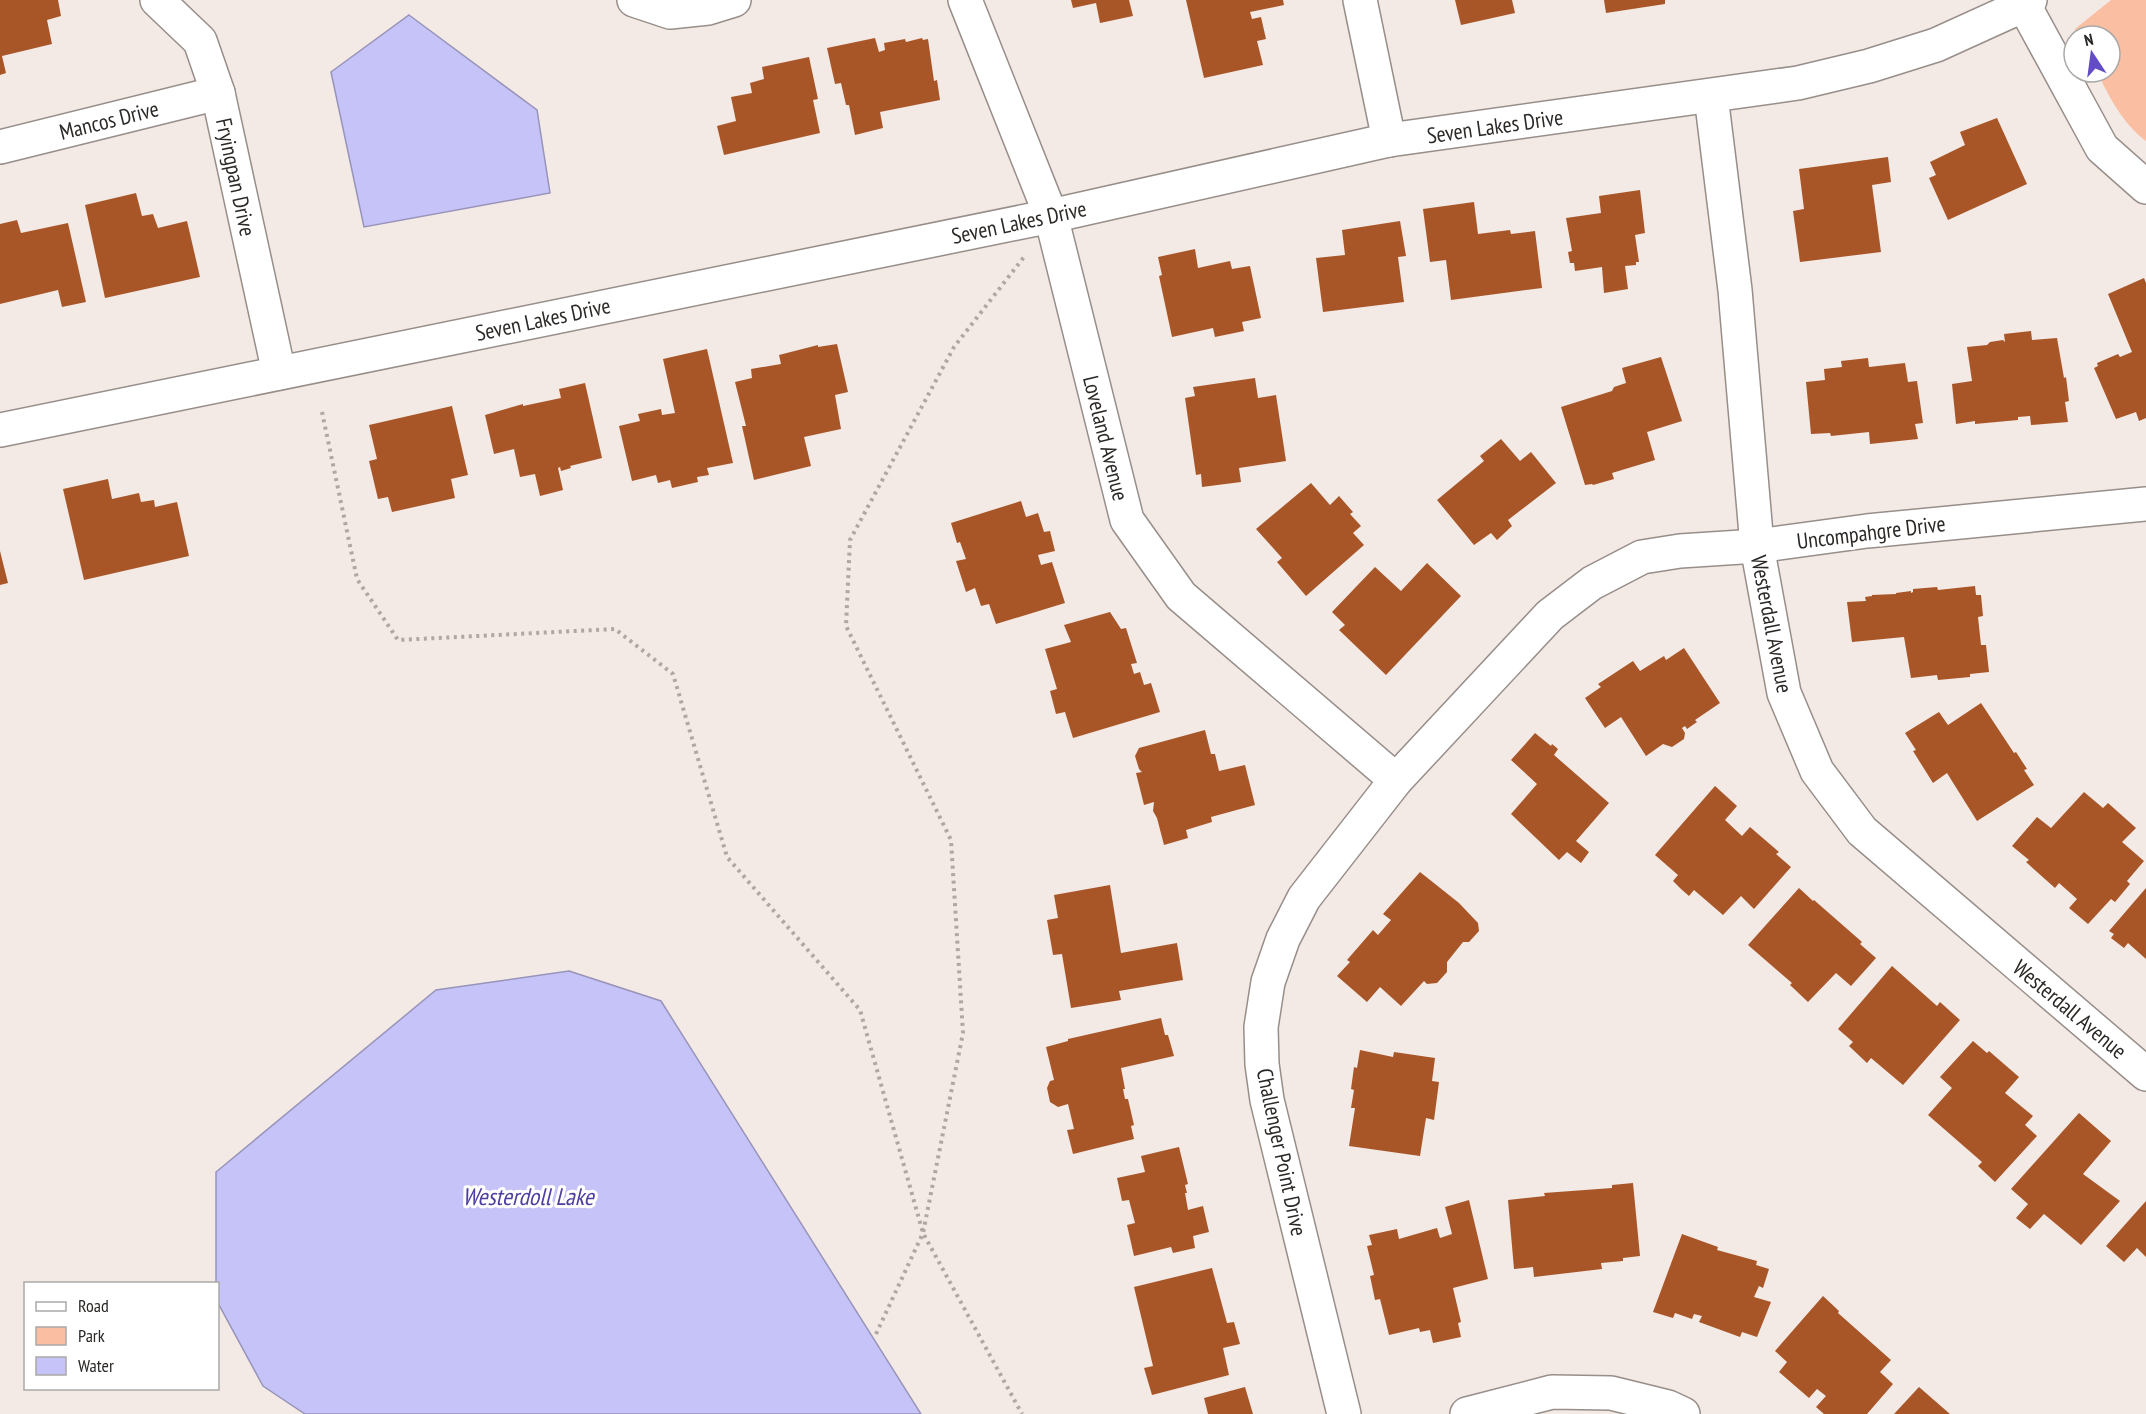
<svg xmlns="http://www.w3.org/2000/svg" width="2146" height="1414" viewBox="0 0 2146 1414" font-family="'PT Sans Narrow',sans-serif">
<rect width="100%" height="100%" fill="#f3e9e5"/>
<path fill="#fabfa2" d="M 2111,0 L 2146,0 L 2146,141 C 2122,123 2110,98 2097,72 L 2110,72 L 2110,36 L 2078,36 L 2075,29 Z"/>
<g fill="#c6c3f8" stroke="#9894b9" stroke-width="1.5">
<polygon points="409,15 537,110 550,193 364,227 331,72"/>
<polygon points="569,971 661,1001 921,1414 305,1414 263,1386 218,1303 218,1284 216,1283 216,1172 436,990"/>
</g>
<g fill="#a85628">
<polygon points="0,0 58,0 61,16 47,20 52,44 2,56 6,73 0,75"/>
<polygon points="1071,0 1129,0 1133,16 1100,23 1096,3 1073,8"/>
<polygon points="1186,0 1283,0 1284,5 1250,12 1252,19 1261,17 1266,39 1257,41 1263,65 1204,78"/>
<polygon points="1455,0 1512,0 1515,13 1461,25"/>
<polygon points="1604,0 1665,0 1665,4 1606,13"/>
<polygon points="875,38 879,52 885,50 884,43 905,39 906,42 922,38 923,40 928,39 934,81 937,80 940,100 880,112 883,128 855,135 849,105 846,105 841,83 835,84 827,48"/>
<polygon points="809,57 818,99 813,100 820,133 724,155 717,126 736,121 731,97 752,93 750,83 764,79 762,67"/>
<polygon points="1997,118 2027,184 1948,220 1929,178 1936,175 1930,162 1965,145 1960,132"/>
<polygon points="1888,157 1891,182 1872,185 1881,252 1800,262 1793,211 1804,209 1799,169"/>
<polygon points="1640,190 1645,233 1635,235 1639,262 1636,262 1636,265 1625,266 1628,289 1604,293 1602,267 1575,271 1574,263 1570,263 1568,252 1572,251 1566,218 1601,213 1599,196"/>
<polygon points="136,193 142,216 153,214 158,228 187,221 200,277 105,298 85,205"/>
<polygon points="1474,202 1478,234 1510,230 1511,234 1535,231 1542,288 1451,300 1446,260 1430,262 1423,209"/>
<polygon points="17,220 21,233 68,223 86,302 62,307 58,290 0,304 0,224"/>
<polygon points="1400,221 1406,256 1398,257 1404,302 1323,312 1316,258 1345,255 1342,230"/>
<polygon points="1195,249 1198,268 1230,261 1232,269 1250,266 1261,318 1242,322 1244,331 1215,337 1213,328 1172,337 1159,276 1162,275 1158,257"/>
<polygon points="2144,278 2146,283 2146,418 2139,421 2136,412 2116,419 2094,368 2098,366 2097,363 2118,354 2120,357 2132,352 2108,294"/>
<polygon points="2031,331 2032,340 2057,338 2064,378 2066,377 2069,401 2065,402 2068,422 2031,425 2030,416 2018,417 2018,420 1975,424 1975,421 1956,424 1952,384 1972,381 1967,347 1987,345 1990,342 2003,340 2005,342 2004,334"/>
<polygon points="837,344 848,392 835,395 841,429 804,437 811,466 754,480 742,426 746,426 735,382 752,378 751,369 781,364 779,355 818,345 818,347"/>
<polygon points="707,349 733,463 707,468 709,475 697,477 698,482 672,488 670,480 658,483 656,475 632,481 619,426 640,421 638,414 661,409 662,415 675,413 663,359"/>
<polygon points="1661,357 1682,421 1647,432 1655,460 1612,473 1614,479 1593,485 1592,484 1585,485 1561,407 1612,391 1614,387 1626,383 1622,368"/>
<polygon points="1868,358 1869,367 1905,363 1908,382 1917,381 1923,423 1915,424 1918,439 1870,444 1869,432 1831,436 1830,433 1811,434 1806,382 1825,380 1824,369 1842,367 1841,361"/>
<polygon points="1255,378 1258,398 1276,395 1286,461 1239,468 1241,482 1202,487 1201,474 1196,475 1185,398 1195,396 1193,387"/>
<polygon points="585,383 602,458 570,466 571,468 561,471 560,467 558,468 563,490 540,496 535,474 520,477 514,449 494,454 485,415 523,404 523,406 561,398 559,389"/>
<polygon points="452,406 468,475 451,479 455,498 392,512 388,497 378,499 369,461 377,459 369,425"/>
<polygon points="1501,439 1520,461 1531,452 1556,483 1508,520 1512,526 1497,540 1491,533 1474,545 1437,500 1484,461 1480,456"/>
<polygon points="108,479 112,499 139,493 141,502 154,500 155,507 177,502 189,556 84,580 63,489"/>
<polygon points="1311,483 1330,505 1339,496 1353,512 1350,514 1361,526 1353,533 1364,545 1306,596 1277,562 1282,558 1256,529"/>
<polygon points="1021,501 1026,517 1038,513 1044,532 1050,531 1055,551 1038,555 1041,565 1052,562 1065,603 996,624 989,604 981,606 975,588 966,592 956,561 966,559 960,542 957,543 951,523"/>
<polygon points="0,551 8,583 0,585"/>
<polygon points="1427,563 1461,596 1386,675 1339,630 1345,625 1332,612 1375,567 1401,591"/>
<polygon points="1975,586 1976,595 1981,595 1983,616 1978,617 1981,645 1986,645 1989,672 1970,674 1970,677 1938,680 1937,675 1911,678 1904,637 1852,642 1847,602 1866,601 1865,597 1872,596 1872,595 1896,594 1896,593 1911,591 1911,593 1913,592 1913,589 1937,587 1938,590"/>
<polygon points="1110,612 1121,629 1126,628 1137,663 1131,664 1134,674 1140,672 1144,685 1151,683 1160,712 1073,738 1065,712 1056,714 1050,691 1057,689 1045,649 1071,642 1064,625"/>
<polygon points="1684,648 1720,703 1695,720 1697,722 1687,729 1685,726 1682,728 1685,733 1684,739 1672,747 1663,744 1646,756 1621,717 1605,728 1585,698 1601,687 1598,684 1633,661 1640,671 1664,656 1666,660"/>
<polygon points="1981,703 2014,753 2016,752 2027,769 2024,770 2034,785 1977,821 1947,773 1933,783 1913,751 1916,750 1905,733 1939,712 1948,725"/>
<polygon points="1205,730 1211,754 1215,754 1219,771 1245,765 1255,805 1211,817 1212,822 1186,830 1188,838 1164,845 1157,818 1153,811 1154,802 1144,805 1136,773 1142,772 1139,769 1135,756 1139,748"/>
<polygon points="1535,733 1551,746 1552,744 1558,749 1554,755 1609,803 1576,841 1589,852 1581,863 1567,852 1559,860 1511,814 1537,784 1511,760"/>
<polygon points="1715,786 1737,806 1725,820 1742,836 1750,827 1779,852 1776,854 1791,867 1754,909 1741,896 1723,915 1694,890 1689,896 1681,889 1673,881 1678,875 1655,855"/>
<polygon points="2084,792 2103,808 2108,803 2136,828 2122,842 2144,861 2127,881 2130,884 2115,902 2111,899 2088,924 2069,908 2077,899 2059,883 2055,888 2026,862 2029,860 2012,846 2037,817 2051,828"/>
<polygon points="1420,872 1459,903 1478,923 1479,931 1469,942 1463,942 1447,962 1447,972 1437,983 1427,984 1424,981 1401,1006 1380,987 1367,1002 1337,976 1350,962 1347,960 1373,930 1378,935 1391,920 1383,914"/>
<polygon points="1110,885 1121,953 1177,943 1183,980 1119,991 1121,1000 1071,1008 1062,954 1053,955 1047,920 1058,918 1054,895"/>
<polygon points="1799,888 1813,901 1814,900 1862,942 1860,944 1876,958 1851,986 1836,973 1808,1002 1790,985 1792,983 1748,945"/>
<polygon points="2146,888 2146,959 2128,943 2124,948 2111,938 2114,934 2109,931"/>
<polygon points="1892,966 1937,1006 1940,1002 1960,1020 1903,1085 1871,1058 1867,1063 1849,1046 1853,1042 1838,1029"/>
<polygon points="1161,1018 1165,1035 1168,1035 1174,1056 1121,1068 1125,1089 1123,1089 1125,1099 1128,1099 1134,1125 1131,1126 1134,1139 1073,1154 1067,1130 1074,1129 1068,1104 1058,1107 1050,1102 1047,1088 1050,1081 1054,1080 1046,1047 1068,1041 1068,1039"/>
<polygon points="1973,1041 1987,1053 1989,1051 2019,1077 2005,1093 2033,1116 2025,1125 2037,1136 1995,1182 1978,1166 1982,1162 1928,1115 1952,1088 1940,1077"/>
<polygon points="1360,1050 1393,1057 1394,1052 1435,1058 1432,1081 1439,1082 1434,1120 1426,1118 1420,1156 1349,1146 1355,1108 1351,1108 1354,1090 1351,1089 1354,1067 1357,1068"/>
<polygon points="2079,1113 2111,1141 2083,1174 2120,1201 2081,1245 2044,1214 2030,1229 2016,1218 2028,1204 2011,1189"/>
<polygon points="1179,1147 1188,1184 1185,1185 1187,1193 1185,1193 1188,1210 1203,1206 1209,1232 1193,1236 1195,1248 1173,1253 1171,1247 1134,1256 1127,1225 1135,1223 1129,1200 1122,1201 1117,1178 1145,1172 1141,1156"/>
<polygon points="1633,1183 1640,1256 1623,1258 1623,1261 1601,1263 1602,1269 1534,1277 1533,1267 1514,1269 1508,1200 1545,1196 1544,1193 1612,1188 1612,1185"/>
<polygon points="1469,1200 1488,1279 1453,1288 1461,1322 1458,1323 1461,1337 1433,1343 1430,1330 1420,1332 1419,1328 1389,1335 1380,1299 1375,1300 1370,1276 1374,1275 1367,1246 1372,1245 1369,1235 1397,1229 1399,1239 1437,1228 1440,1238 1452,1234 1445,1207"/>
<polygon points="2146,1201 2146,1257 2137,1248 2124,1262 2106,1246"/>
<polygon points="1682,1234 1718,1247 1717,1250 1757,1261 1756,1265 1769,1269 1763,1288 1759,1286 1754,1297 1771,1302 1757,1337 1742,1332 1740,1337 1699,1322 1702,1316 1694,1314 1692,1319 1675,1313 1673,1318 1653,1312"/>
<polygon points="1212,1268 1227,1323 1234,1322 1240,1344 1223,1348 1229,1375 1152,1395 1144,1368 1153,1366 1134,1287"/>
<polygon points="1823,1296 1839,1311 1838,1313 1891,1360 1880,1372 1893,1384 1867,1414 1824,1414 1816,1407 1826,1396 1817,1389 1809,1398 1779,1372 1787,1362 1775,1351"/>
<polygon points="1245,1387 1253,1414 1208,1414 1204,1398"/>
<polygon points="1919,1387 1950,1414 1894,1414"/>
</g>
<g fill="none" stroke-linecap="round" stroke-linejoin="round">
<g stroke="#978e8a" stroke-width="36">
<g id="street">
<polyline points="157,0 200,41 218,93 279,373"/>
<polyline points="634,0 670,12 708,8 734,0"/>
<polyline points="965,0 1051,216 1127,520 1181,596 1396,780"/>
<polyline points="1360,0 1389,140"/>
<polyline points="2024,5 2102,148 2146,187"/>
<polyline points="1711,96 1735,290 1757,546 1784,693 1817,771 1862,831 2146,1074"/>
<polyline points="0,147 218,93"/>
<polyline points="0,430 1051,216 1389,140 1798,83 1869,66 1936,45 2024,5 2030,0"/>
<polyline points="1344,1414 1267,1100 1262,1064 1261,1027 1268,982 1283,939 1304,898 1396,780 1550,615 1592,583 1642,557 1680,551 1757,546 1867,531 2146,504"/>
<polyline points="1467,1414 1552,1392 1611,1393 1668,1407 1683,1414"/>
</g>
</g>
<g stroke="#afa7a4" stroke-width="4" stroke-dasharray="3 4.5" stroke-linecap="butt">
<polyline points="322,412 357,579 398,640 615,629 673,674 727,857 860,1010 923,1233 1022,1414"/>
<polyline points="876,1334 923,1233 963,1033 951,840 846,626 850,540 954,347 1024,257"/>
</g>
<use href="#street" stroke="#fff" stroke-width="33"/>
</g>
<g text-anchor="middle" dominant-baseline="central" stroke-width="6" stroke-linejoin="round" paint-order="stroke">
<g font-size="22" fill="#2b2826" stroke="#fff">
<text transform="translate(109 120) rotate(-14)">Mancos Drive</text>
<text transform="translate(1495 126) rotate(-8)">Seven Lakes Drive</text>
<text transform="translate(236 177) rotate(78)">Fryingpan Drive</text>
<text transform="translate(1019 222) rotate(-12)">Seven Lakes Drive</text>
<text transform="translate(543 319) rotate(-12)">Seven Lakes Drive</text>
<text transform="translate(1106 438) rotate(76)">Loveland Avenue</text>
<text transform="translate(1871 532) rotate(-7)">Uncompahgre Drive</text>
<text transform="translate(1772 624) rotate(79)">Westerdall Avenue</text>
<text transform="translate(2070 1009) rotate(40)">Westerdall Avenue</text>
<text transform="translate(1282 1152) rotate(78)">Challenger Point Drive</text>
</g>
<g font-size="24" font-style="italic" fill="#4f3d9f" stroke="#fff">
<text x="528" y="1196">Westerdoll Lake</text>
</g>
</g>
<rect x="24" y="1282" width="195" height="108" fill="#ffffff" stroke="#aaa9a8" stroke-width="1.5"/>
<rect x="36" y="1302" width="30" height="9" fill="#ffffff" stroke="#aaa9a8" stroke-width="1.5"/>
<text x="78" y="1312" font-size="18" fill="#2b2826">Road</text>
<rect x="36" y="1327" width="30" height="18" fill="#fabfa2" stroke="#aaa9a8" stroke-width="1.5"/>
<text x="78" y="1342" font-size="18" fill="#2b2826">Park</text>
<rect x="36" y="1357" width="30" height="18" fill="#c6c3f8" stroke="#aaa9a8" stroke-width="1.5"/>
<text x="78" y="1372" font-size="18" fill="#2b2826">Water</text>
<g transform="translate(2092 54) rotate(347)"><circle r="28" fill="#ffffff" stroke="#aaa9a8" stroke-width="1.5"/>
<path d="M0-4.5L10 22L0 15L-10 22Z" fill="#634cc5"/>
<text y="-9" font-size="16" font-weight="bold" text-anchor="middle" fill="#2b2826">N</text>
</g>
</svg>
